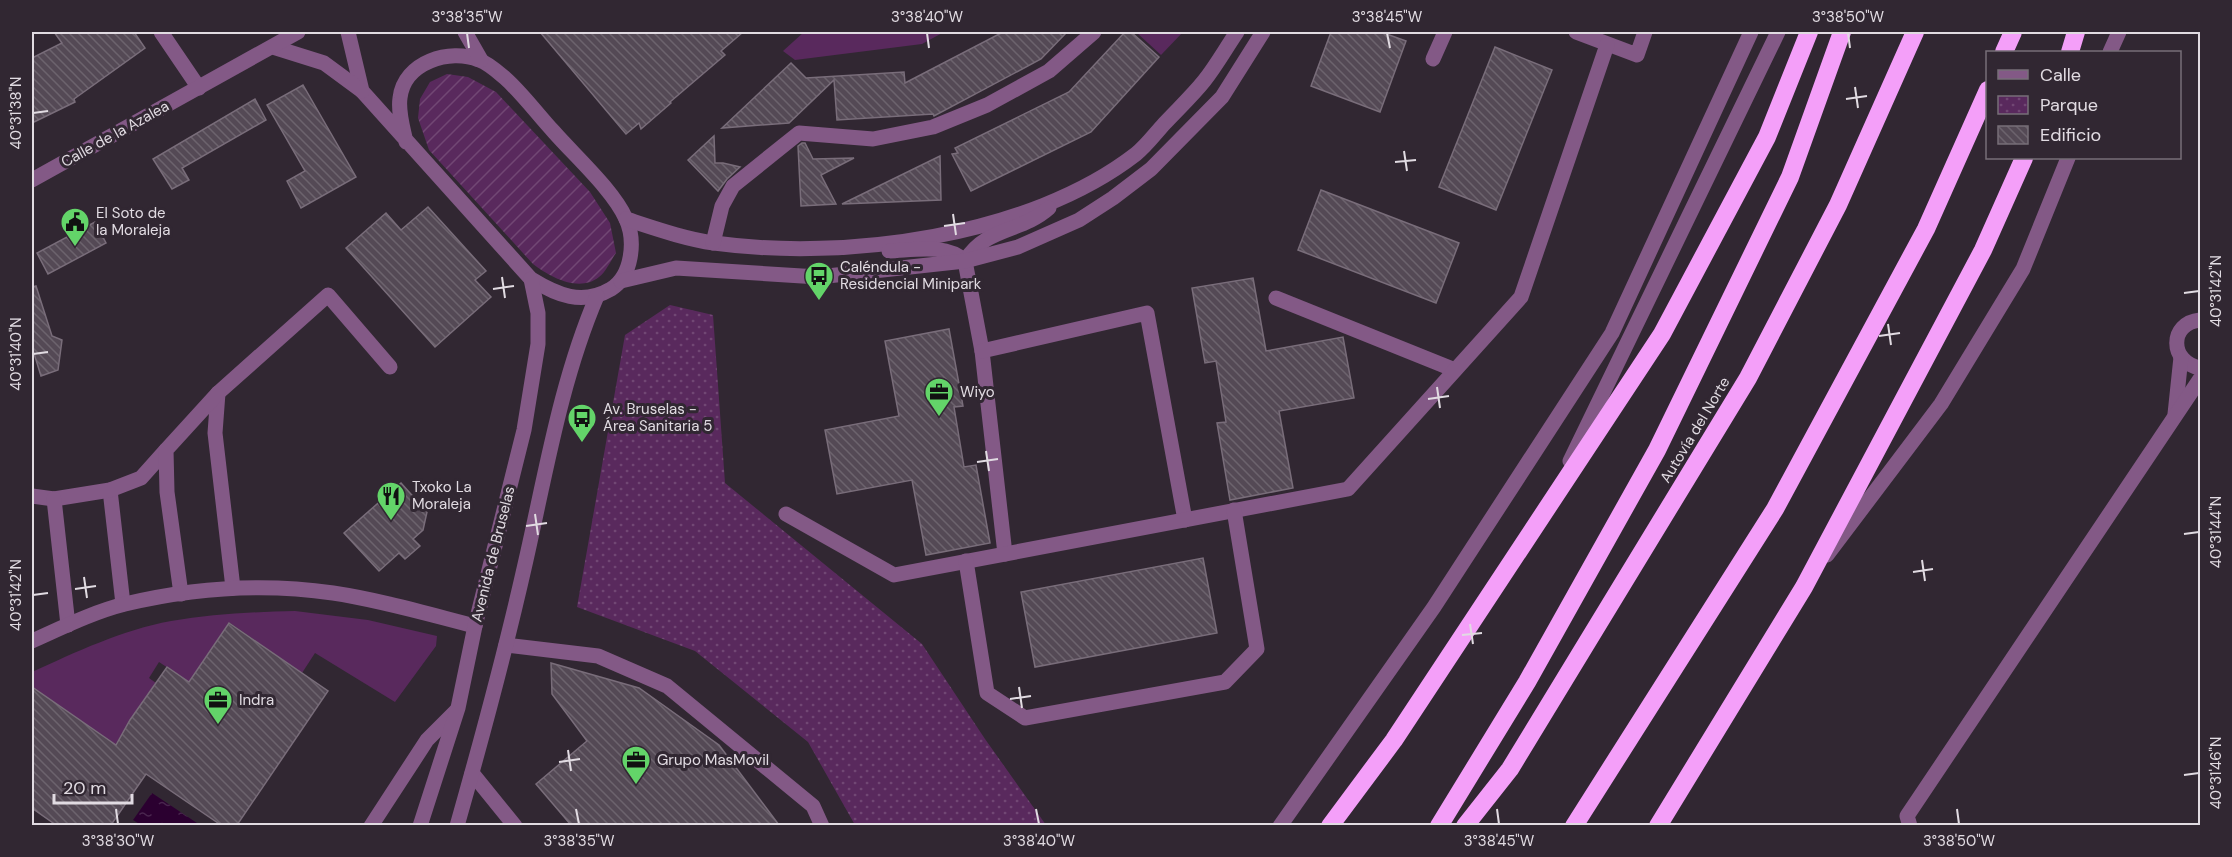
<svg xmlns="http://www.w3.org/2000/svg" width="2232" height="857" viewBox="0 0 2232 857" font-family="'DM Sans',sans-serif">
<defs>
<pattern id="park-dots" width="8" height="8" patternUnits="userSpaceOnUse" patternTransform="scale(1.5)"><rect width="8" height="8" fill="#59295d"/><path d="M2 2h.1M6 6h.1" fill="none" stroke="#714774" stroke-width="1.8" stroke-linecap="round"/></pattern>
<pattern id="garden-furrows" width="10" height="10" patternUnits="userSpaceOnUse" patternTransform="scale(1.5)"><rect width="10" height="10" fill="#59295d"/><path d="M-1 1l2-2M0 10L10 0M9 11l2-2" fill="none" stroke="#714774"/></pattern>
<pattern id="water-ripples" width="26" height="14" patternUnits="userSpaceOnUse" patternTransform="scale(1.5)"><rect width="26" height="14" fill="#2b0030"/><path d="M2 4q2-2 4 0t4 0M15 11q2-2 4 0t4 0" fill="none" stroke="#49254e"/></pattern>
<pattern id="building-back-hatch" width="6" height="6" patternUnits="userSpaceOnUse" patternTransform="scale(1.5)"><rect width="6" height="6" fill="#544955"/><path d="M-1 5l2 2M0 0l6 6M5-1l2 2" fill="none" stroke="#6c636d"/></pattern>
</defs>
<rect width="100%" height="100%" fill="#312732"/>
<g fill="#59295d">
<polygon points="804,32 944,32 922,44 795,60 783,51"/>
<polygon points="1136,32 1183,32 1161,55"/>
<path d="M 295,611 L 368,620 L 437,636 L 436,646 L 395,702 L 315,653 L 302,673 L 230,623 L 189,682 L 159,662 L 149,678 L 156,683 L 115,745 L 37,692 L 32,700 L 32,672 C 76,652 122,630 171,621 C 212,614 253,612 295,611 Z"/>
</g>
<polygon fill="url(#park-dots)" points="670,305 713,315 725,483 922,644 985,739 1046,825 855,825 808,742 695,651 577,607 625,335"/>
<path fill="url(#garden-furrows)" d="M 447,74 L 468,77 L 496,92 L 590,192 L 610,223 L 616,253 C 611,260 606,272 599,277 C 579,293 550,277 533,264 L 429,150 L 418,118 L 420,99 L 430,82 Z"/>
<polygon fill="url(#water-ripples)" points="152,793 197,823 195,825 141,825 133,820"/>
<g fill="url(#building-back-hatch)" stroke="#796d7a" stroke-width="1.5">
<polygon points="54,32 134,32 145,48 74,99 75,102 32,123 32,58 62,43"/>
<polygon points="540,32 743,32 721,51 725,55 670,102 671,103 641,129 639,123 626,134"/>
<polygon points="1003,32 1067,32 1041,59 934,116 933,114 837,120 834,80 789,123 722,128 791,63 806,78 904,72 905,83"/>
<polygon points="1125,32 1131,32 1159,57 1091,132 971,191 952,154 958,153 955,148 1069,92"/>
<polygon points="1331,32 1381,32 1406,41 1380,112 1311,86"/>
<polygon points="1495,47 1552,70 1496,210 1439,187"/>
<polygon points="303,85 356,177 301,208 287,181 305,171 267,105"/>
<polygon points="255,99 266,120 182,168 189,180 172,189 153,159"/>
<polygon points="714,136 715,163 723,163 740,167 727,179 718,191 688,160"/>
<polygon points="802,143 805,143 813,159 854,158 821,175 836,204 801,206 798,146"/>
<polygon points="940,156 941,200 842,204"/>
<polygon points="1321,190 1459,243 1436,303 1298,250"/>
<polygon points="428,207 486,271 475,280 491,297 435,347 346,248 386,213 401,230"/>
<polygon points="95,222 106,243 48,274 37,253"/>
<polygon points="1253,278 1266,351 1343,337 1354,398 1279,411 1293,488 1230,500 1217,423 1226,422 1216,361 1205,363 1192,288"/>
<polygon points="36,286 52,336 62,340 58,370 41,376 32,347 32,287"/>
<polygon points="949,329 963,406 954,407 964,467 976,465 990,543 926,555 912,480 837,494 825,430 899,416 885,341"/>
<polygon points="401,483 427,512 423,530 413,539 420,546 405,559 399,553 379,571 344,533"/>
<polygon points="1203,558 1217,633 1035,667 1021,592"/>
<polygon points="229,623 328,691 237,825 221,825 146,774 111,825 56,825 32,808 32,687 116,745 130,720 167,667 189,682"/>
<polygon points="551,663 639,688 719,745 779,825 571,825 536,784 587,741 552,694"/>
</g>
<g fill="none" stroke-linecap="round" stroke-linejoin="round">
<g stroke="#835986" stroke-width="15">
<polyline points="161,32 199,88"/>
<path d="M 348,32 L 362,91 L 531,279 C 557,295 582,306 611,289 C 632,276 636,241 626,219 C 614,191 575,156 554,132 C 538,115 523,94 505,78 C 498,72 488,63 479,60 C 450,48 404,62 400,98 C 398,112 403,128 406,142"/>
<polyline points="465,32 481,60"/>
<polyline points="1576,32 1637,55 1645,32"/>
<polyline points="273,47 324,63 362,91"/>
<polyline points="2110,52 2119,32"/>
<polyline points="1433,59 1445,32"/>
<polyline points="32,180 298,32"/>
<path d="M 626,219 C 654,228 685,239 714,243 C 845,261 1029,237 1136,154 C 1146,146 1155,134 1164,124 C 1177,110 1192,96 1204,81 C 1216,66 1226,48 1237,32"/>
<polyline points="713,243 722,206 733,186 799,133 873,139 933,127 987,105 1049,71 1094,32"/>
<path d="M 889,251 C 914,250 946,243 965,261 L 982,351 L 1005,554"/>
<path d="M 965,261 C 987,226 1021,233 1049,208"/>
<polyline points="621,281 676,268 818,277 965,261 1018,247 1079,220 1113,198 1151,169 1222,97 1263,32"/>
<polyline points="1276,298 1455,370"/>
<path d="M 2200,320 C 2169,323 2169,362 2200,368"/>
<polyline points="982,351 1147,313 1185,520"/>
<polyline points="218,393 215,433 233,588"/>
<polyline points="2175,414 2181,357"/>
<polyline points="1570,461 1778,32"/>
<polyline points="110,490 123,604"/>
<polyline points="32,496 54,499 110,490 141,478 166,450"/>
<polyline points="54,499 68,625"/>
<polyline points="786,514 894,575 1348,489 1521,297 1607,45"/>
<polyline points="1827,555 1941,404 2023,269 2068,158"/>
<polyline points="966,561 987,693 1025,718 1225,682 1257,649 1234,510"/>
<polyline points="181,594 167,492 166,450 218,393 328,295 390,367"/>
<path d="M 32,641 C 61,628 93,612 125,604 C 192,588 264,583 333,593 C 380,600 428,614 475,626"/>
<polyline points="506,645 598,656 667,686 813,806 822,826"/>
<polyline points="472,773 515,826"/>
<polyline points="371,826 427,740 456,711"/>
<polyline points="420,826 458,708 475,626 524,430 538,344 538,313 531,279"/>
<path d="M 457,826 C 482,738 506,649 526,560 C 546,472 561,380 597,296"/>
<polyline points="1280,826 1434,607 1612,333 1751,32"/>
<polyline points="1910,826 1907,816 2200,379"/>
</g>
<g stroke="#f49ff9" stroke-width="18">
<polyline points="2004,52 2013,32"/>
<polyline points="2070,52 2076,32"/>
<polyline points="1330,826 1394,740 1662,334 1767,137 1809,32"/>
<polyline points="1439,826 1527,682 1657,450 1790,177 1842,32"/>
<polyline points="1465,826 1510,769 1748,378 1838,205 1915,32"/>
<polyline points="1574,826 1775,509 1926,229 1988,90"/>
<polyline points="1658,826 1804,587 1983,250 2024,158"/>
</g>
</g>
<path fill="none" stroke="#e1dbe2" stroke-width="2" d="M 467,33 L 469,48M 927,33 L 929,48M 1387,33 L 1390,48M 1848,33 L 1850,48M 1855,87 L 1858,108M 1846,99 L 1867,96M 33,113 L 48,111M 1404,151 L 1407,171M 1395,162 L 1416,160M 953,214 L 956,235M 944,226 L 965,223M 502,277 L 505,298M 493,289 L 514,286M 2184,293 L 2199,291M 1888,324 L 1891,345M 1879,336 L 1900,333M 33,354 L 48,352M 1437,387 L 1440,408M 1428,399 L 1449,396M 986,451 L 989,471M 977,462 L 998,459M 535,514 L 538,535M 526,526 L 547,523M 2184,534 L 2199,532M 1922,560 L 1925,581M 1913,572 L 1933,569M 84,577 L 87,598M 75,589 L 96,586M 33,595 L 48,593M 1470,624 L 1473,644M 1462,635 L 1482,633M 1019,687 L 1022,708M 1010,699 L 1031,696M 568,750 L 571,771M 559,762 L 580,759M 2184,775 L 2199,773M 116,809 L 118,824M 576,809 L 579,824M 1036,809 L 1039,824M 1497,809 L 1499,824M 1957,809 L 1959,824"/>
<defs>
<g id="civic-pin" transform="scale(1.5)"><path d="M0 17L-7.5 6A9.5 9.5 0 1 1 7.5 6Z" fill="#63d469" stroke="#312732"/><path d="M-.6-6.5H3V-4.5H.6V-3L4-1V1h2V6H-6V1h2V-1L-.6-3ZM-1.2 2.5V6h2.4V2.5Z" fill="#111"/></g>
<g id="bus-pin" transform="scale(1.5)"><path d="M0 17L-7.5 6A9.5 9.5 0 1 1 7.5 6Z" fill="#63d469" stroke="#312732"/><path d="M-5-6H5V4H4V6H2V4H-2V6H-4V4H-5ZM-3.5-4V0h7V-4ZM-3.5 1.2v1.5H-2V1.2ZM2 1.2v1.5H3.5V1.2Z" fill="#111"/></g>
<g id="office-pin" transform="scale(1.5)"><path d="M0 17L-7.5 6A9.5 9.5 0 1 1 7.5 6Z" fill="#63d469" stroke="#312732"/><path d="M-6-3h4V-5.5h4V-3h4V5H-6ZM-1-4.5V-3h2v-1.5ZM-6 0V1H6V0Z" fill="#111"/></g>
<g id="restaurant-pin" transform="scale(1.5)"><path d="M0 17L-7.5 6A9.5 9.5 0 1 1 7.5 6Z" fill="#63d469" stroke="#312732"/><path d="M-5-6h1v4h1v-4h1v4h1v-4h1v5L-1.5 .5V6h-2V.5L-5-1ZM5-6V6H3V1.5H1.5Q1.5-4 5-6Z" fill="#111"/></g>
</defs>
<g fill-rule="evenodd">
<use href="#civic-pin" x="75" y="222"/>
<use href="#bus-pin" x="819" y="276"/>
<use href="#office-pin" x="939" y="392"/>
<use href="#bus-pin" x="582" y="418"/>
<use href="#restaurant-pin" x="391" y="496"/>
<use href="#office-pin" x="218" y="700"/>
<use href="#office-pin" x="636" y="760"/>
</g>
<g text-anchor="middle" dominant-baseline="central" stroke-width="6" stroke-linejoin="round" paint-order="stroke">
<g font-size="15" fill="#e1dbe2" stroke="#312732">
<text transform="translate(115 134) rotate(-29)">Calle de la Azalea</text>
<text transform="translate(1695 430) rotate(-59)">Autovía del Norte</text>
<text transform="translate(493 554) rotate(-76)">Avenida de Bruselas</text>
</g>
<g font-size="15" fill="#e1dbe2" stroke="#312732" text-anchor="start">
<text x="96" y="213">El Soto de<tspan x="96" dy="17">la Moraleja</tspan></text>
<text x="840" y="267">Caléndula -<tspan x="840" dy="17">Residencial Minipark</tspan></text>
<text x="960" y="392">Wiyo</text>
<text x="603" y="409">Av. Bruselas -<tspan x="603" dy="17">Área Sanitaria 5</tspan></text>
<text x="412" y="487">Txoko La<tspan x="412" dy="17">Moraleja</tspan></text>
<text x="239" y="700">Indra</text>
<text x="657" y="760">Grupo MasMovil</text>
</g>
</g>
<rect width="2232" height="857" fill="none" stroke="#312732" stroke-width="66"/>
<rect x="1986" y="51" width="195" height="108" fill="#312732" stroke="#776f78" stroke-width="1.5"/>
<rect x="1998" y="70" width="30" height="9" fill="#835986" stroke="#776f78" stroke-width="1.5"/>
<text x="2040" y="81" font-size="18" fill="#e1dbe2">Calle</text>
<rect x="1998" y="96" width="30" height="18" fill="url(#park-dots)" stroke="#776f78" stroke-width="1.5"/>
<text x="2040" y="111" font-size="18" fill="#e1dbe2">Parque</text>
<rect x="1998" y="126" width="30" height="18" fill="url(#building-back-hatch)" stroke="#776f78" stroke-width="1.5"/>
<text x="2040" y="141" font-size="18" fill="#e1dbe2">Edificio</text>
<path d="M54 794v9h78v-9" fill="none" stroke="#e1dbe2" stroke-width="3"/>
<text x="63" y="794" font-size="18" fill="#e1dbe2" stroke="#312732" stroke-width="4.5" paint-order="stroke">20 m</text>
<rect x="33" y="33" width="2166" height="791" fill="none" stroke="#e1dbe2" stroke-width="2"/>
<g font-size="15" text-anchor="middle" fill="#e1dbe2">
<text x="467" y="22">3°38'35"W</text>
<text x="927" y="22">3°38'40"W</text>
<text x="1387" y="22">3°38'45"W</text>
<text x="1848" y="22">3°38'50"W</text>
<text transform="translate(16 113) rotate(-90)" y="5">40°31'38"N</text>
<text transform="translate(2216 291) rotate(-90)" y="5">40°31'42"N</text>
<text transform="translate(16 354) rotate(-90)" y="5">40°31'40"N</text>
<text transform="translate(2216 532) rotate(-90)" y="5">40°31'44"N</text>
<text transform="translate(16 595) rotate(-90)" y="5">40°31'42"N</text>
<text transform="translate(2216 773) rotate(-90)" y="5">40°31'46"N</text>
<text x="118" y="846">3°38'30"W</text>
<text x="579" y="846">3°38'35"W</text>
<text x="1039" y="846">3°38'40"W</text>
<text x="1499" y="846">3°38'45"W</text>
<text x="1959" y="846">3°38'50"W</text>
</g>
</svg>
